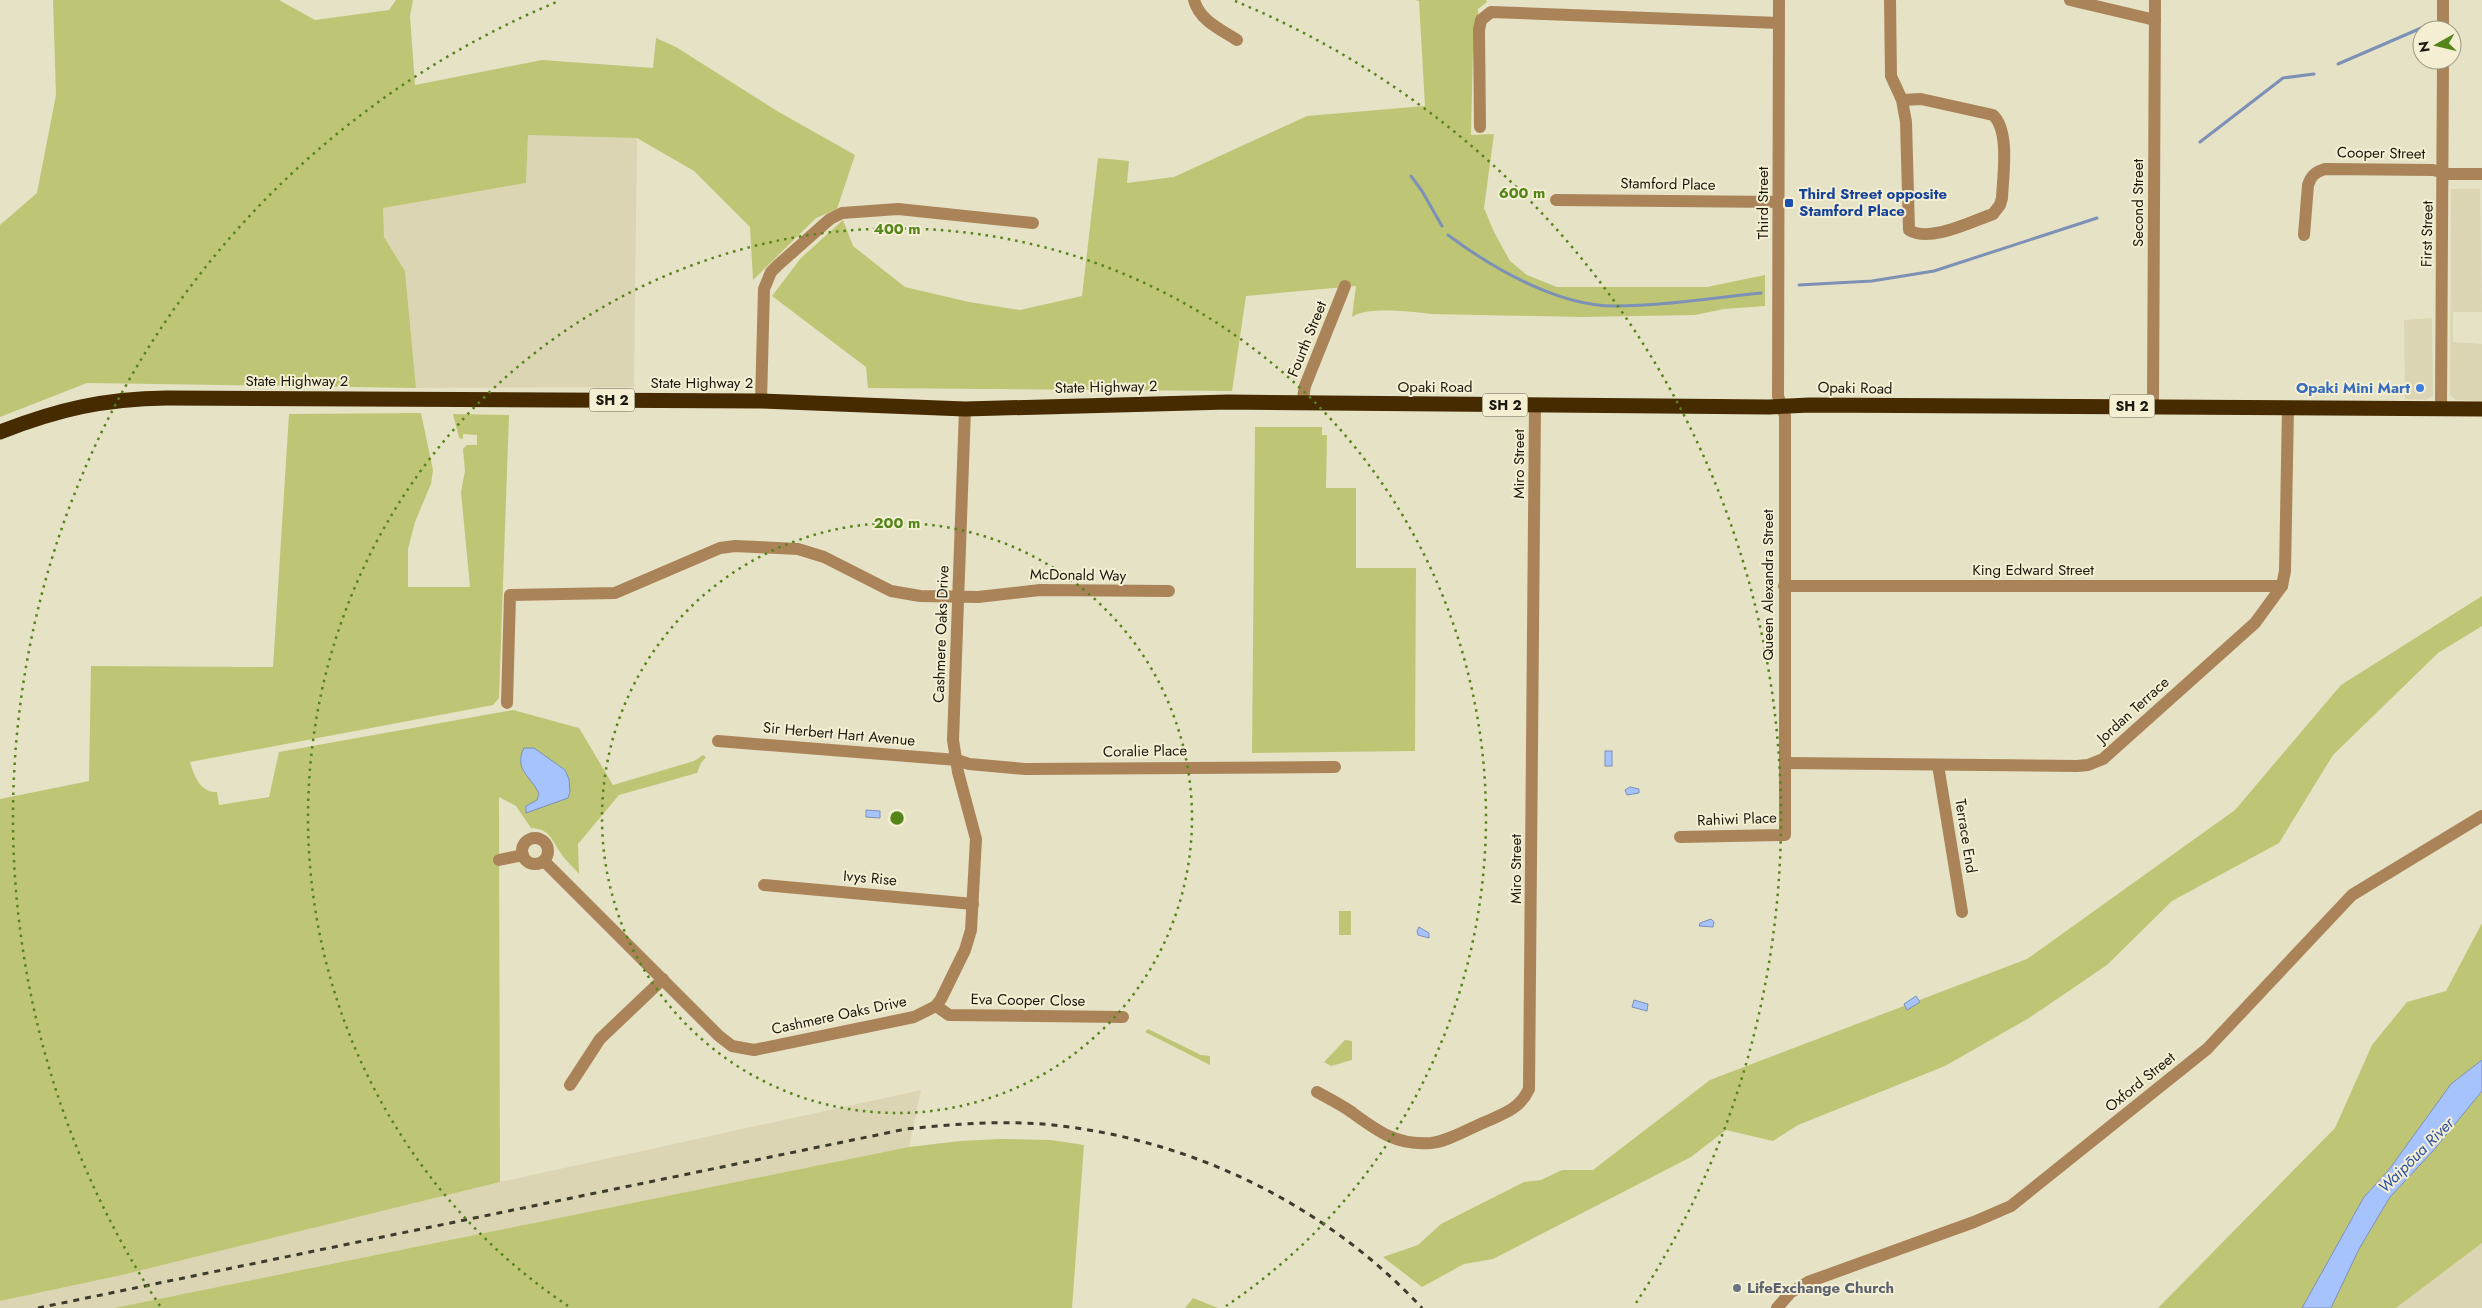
<svg xmlns="http://www.w3.org/2000/svg" width="2482" height="1308" viewBox="0 0 2482 1308" font-family="Jost,sans-serif">
<rect width="100%" height="100%" fill="#e6e2c6"/>
<g fill="#dbd5b3">
<polygon points="528,135 637,137 634,387 416,388 405,271 384,237 382,208 526,183"/>
<polygon points="2451,189 2480,189 2482,312 2453,312 2453,342 2482,344 2482,401 2456,400 2450,395"/>
<polygon points="2432,318 2433,395 2426,400 2405,399 2404,320"/>
<polygon points="921,1090 909,1147 114,1308 0,1308 0,1301 122,1275 500,1182"/>
<polygon points="2482,1243 2482,1308 2396,1308"/>
</g>
<g fill="#bec675">
<polygon points="53,0 279,0 315,20 389,10 396,0 413,0 410,16 415,85 542,60 653,68 656,38 676,47 777,111 855,155 837,209 816,218 753,280 750,227 694,171 637,138 528,135 526,183 383,208 384,237 405,271 416,388 87,383 0,417 0,225 37,193 56,95"/>
<path d="M 1415,0 L 1486,0 L 1487,2 L 1478,9 L 1479,24 L 1473,50 L 1471,135 L 1494,134 L 1484,208 L 1494,232 L 1510,261 L 1527,275 L 1557,287 L 1707,287 L 1765,275 L 1765,306 L 1724,309 L 1695,315 L 1581,317 L 1432,314 C 1412,312 1368,306 1352,317 L 1356,286 L 1246,296 L 1232,391 L 868,388 L 866,367 L 772,296 L 801,258 L 843,220 L 853,246 L 905,287 L 969,302 L 1020,310 L 1082,296 L 1098,158 L 1129,161 L 1127,183 L 1174,177 L 1307,116 L 1425,106 L 1419,1 Z"/>
<path d="M 421,413 L 433,470 L 431,484 L 415,522 L 408,549 L 408,587 L 470,587 L 461,492 L 465,471 L 463,449 L 467,445 L 477,445 L 477,435 L 463,434 L 463,439 L 459,438 L 453,414 L 509,415 L 499,698 L 493,705 L 190,762 C 194,775 200,793 217,792 L 219,805 L 269,797 L 279,752 L 513,710 L 579,728 L 613,785 L 694,761 L 703,755 L 706,757 L 701,763 L 697,773 L 619,795 L 578,844 L 579,874 C 573,867 565,860 560,852 C 551,839 550,829 531,828 L 516,806 L 499,797 L 500,1182 L 122,1275 L 0,1301 L 0,799 L 89,781 L 91,666 L 273,667 L 289,414 Z"/>
<polygon points="1255,427 1322,427 1322,435 1327,435 1326,488 1356,488 1356,568 1416,568 1415,751 1252,753"/>
<polygon points="2482,596 2482,626 2438,653 2333,755 2279,843 2172,901 2107,965 2029,1018 1945,1066 1798,1125 1773,1141 1726,1130 1691,1157 1493,1259 1464,1264 1422,1287 1383,1257 1418,1245 1441,1224 1524,1182 1541,1180 1562,1170 1593,1170 1710,1080 2027,959 2235,810 2341,685"/>
<rect x="1339" y="911" width="12" height="24"/>
<polygon points="2482,923 2482,1060 2451,1084 2388,1171 2364,1197 2302,1308 2158,1308 2335,1128 2372,1045 2407,1002 2446,991"/>
<polygon points="1148,1029 1201,1055 1210,1056 1210,1065 1145,1032"/>
<polygon points="1345,1040 1352,1041 1352,1060 1331,1066 1324,1062"/>
<polygon points="2482,1091 2482,1243 2396,1308 2331,1308 2359,1249 2390,1197 2433,1151"/>
<polygon points="1000,1139 1051,1140 1084,1145 1072,1308 114,1308 909,1147 960,1141"/>
<polygon points="1193,1298 1218,1308 1185,1308"/>
</g>
<g fill="#a7c3fd" stroke="#7d90b6">
<path d="M 524,748 L 534,748 L 565,770 L 569,779 L 570,792 L 568,798 L 526,813 L 526,806 L 537,800 L 539,794 C 532,777 513,770 524,748 Z"/>
<rect x="1605" y="751" width="7" height="15"/>
<polygon points="1630,787 1639,789 1639,793 1627,795 1625,790"/>
<polygon points="866,810 880,811 880,818 866,817"/>
<polygon points="1711,919 1714,922 1713,927 1699,926 1700,923"/>
<polygon points="1419,927 1429,933 1429,938 1418,935 1417,931"/>
<polygon points="1916,996 1920,1002 1907,1010 1904,1004"/>
<polygon points="1634,1000 1648,1004 1647,1011 1632,1007"/>
<polygon points="2482,1060 2482,1091 2433,1151 2390,1197 2359,1249 2331,1308 2302,1308 2364,1197 2388,1171 2451,1084"/>
</g>
<g fill="none" stroke-linecap="round" stroke-linejoin="round">
<g stroke="#7d90b6" stroke-width="3">
<polyline points="2338,64 2426,26"/>
<polyline points="2200,142 2283,78 2314,74"/>
<polyline points="1411,176 1422,191 1442,226"/>
<path d="M 1448,235 C 1492,268 1558,306 1614,306 C 1663,306 1712,298 1761,293"/>
<polyline points="1799,285 1872,281 1934,271 2097,218"/>
</g>
<g stroke="#aa8458" stroke-width="12">
<path d="M 1194,0 C 1200,21 1220,29 1237,40"/>
<path d="M 1890,0 L 1891,76 L 1902,100 L 1906,122 L 1909,230 C 1930,243 1970,222 1993,214 L 2000,205 L 2002,198 C 2003,175 2010,131 1993,115 L 1921,99 L 1902,100"/>
<polyline points="2070,0 2155,20"/>
<polyline points="2443,0 2443,30"/>
<polyline points="1480,127 1479,30 1481,20 1491,12 1779,23"/>
<polyline points="1556,200 1780,202"/>
<path d="M 2304,235 L 2308,185 C 2311,176 2315,172 2325,169 L 2433,170 L 2449,174 L 2482,174"/>
<polyline points="761,401 764,289 771,272 778,265 830,219 842,213 898,209 1033,223"/>
<polyline points="1302,404 1305,386 1345,286"/>
<polyline points="2153,406 2155,0"/>
<polyline points="2441,408 2443,60"/>
<polyline points="1784,586 2282,586"/>
<polyline points="507,703 510,595 615,593 720,548 735,546 798,549 824,557 891,591 920,596 978,597 1040,590 1169,591"/>
<polyline points="718,741 957,760 969,764 1025,769 1335,767"/>
<polyline points="1786,763 2077,766 2088,765 2103,759 2255,623 2282,586 2285,571 2288,408"/>
<polyline points="1938,765 1962,912"/>
<polyline points="1680,837 1785,835 1785,416 1778,396 1779,0"/>
<circle cx="535" cy="851" r="13"/>
<polyline points="499,860 523,855"/>
<polyline points="544,861 719,1036 732,1046 754,1050 914,1017 936,1006 941,999 965,950 971,930 976,839 958,772 953,740 965,409"/>
<polyline points="764,885 973,904"/>
<polyline points="936,1006 949,1015 1123,1017"/>
<polyline points="570,1085 600,1039 663,979"/>
<path d="M 1317,1092 C 1328,1098 1340,1104 1350,1111 C 1376,1130 1396,1146 1431,1143 C 1449,1141 1468,1129 1485,1122 C 1503,1114 1520,1109 1529,1089 L 1535,405"/>
<polyline points="1777,1308 1790,1293 1808,1282 1974,1222 2011,1206 2207,1049 2352,895 2482,816"/>
</g>
<path stroke="#462a00" stroke-width="15" d="M 0,432 C 59,409 103,399 167,398 L 761,401 L 965,409 L 1228,402 L 1769,407 L 1810,405 L 2482,409"/>
<path stroke="#3d3b2e" stroke-width="3" stroke-dasharray="6 6" stroke-linecap="butt" d="M 38,1308 L 906,1129 C 955,1124 1004,1120 1053,1125 C 1193,1140 1326,1205 1422,1308"/>
</g>
<g fill="none" stroke="#548519" stroke-width="2.5" stroke-dasharray="2.5 5">
<circle cx="897" cy="818" r="295"/>
<path d="M568 1306A589 589 0 1 1 1226 1306"/>
<path d="M160 1306A884 884 0 0 1 559 1M1235 1A884 884 0 0 1 1634 1306"/>
</g>
<rect fill="#1a4fb4" stroke="#f4efd3" stroke-width="2" x="1784" y="198" width="10" height="10" rx="2.5"/>
<circle fill="#3f7fe0" stroke="#f4efd3" stroke-width="2" cx="2420" cy="388" r="5"/>
<circle fill="#6b7280" stroke="#f4efd3" stroke-width="2" cx="1737" cy="1288" r="5"/>
<g text-anchor="middle" dominant-baseline="central" stroke-width="4" stroke-linejoin="round" paint-order="stroke">
<g fill="#f4efd3" stroke="#5c594a" stroke-width="1">
<rect x="589.5" y="388.5" width="45" height="23" rx="4"/>
<rect x="1482.5" y="393.5" width="45" height="23" rx="4"/>
<rect x="2109.5" y="394.5" width="45" height="23" rx="4"/>
</g>
<g font-size="14" font-weight="bold" fill="#1b190f">
<text x="612" y="400">SH 2</text>
<text x="1505" y="405">SH 2</text>
<text x="2132" y="406">SH 2</text>
</g>
<g font-size="15" fill="#1b190f" stroke="#f4efd3">
<text transform="translate(2381 153) rotate(1)">Cooper Street</text>
<text transform="translate(1668 184) rotate(1)">Stamford Place</text>
<text transform="translate(1763 203) rotate(-90)">Third Street</text>
<text transform="translate(2138 203) rotate(-90)">Second Street</text>
<text transform="translate(2427 234) rotate(-89)">First Street</text>
<text transform="translate(1307 339) rotate(-68)">Fourth Street</text>
<text x="297" y="381">State Highway 2</text>
<text x="702" y="383">State Highway 2</text>
<text transform="translate(1106 387) rotate(-1)">State Highway 2</text>
<text x="1435" y="387">Opaki Road</text>
<text transform="translate(1855 388) rotate(1)">Opaki Road</text>
<text transform="translate(1519 464) rotate(-90)">Miro Street</text>
<text x="2033" y="570">King Edward Street</text>
<text transform="translate(1078 575) rotate(1)">McDonald Way</text>
<text transform="translate(1768 585) rotate(-90)">Queen Alexandra Street</text>
<text transform="translate(941 634) rotate(-88)">Cashmere Oaks Drive</text>
<text transform="translate(2133 710) rotate(-42)">Jordan Terrace</text>
<text transform="translate(839 734) rotate(5)">Sir Herbert Hart Avenue</text>
<text transform="translate(1145 751) rotate(-1)">Coralie Place</text>
<text transform="translate(1737 819) rotate(-2)">Rahiwi Place</text>
<text transform="translate(1966 836) rotate(81)">Terrace End</text>
<text transform="translate(1516 869) rotate(-90)">Miro Street</text>
<text transform="translate(870 878) rotate(5)">Ivys Rise</text>
<text transform="translate(1028 1000) rotate(1)">Eva Cooper Close</text>
<text transform="translate(839 1015) rotate(-12)">Cashmere Oaks Drive</text>
<text transform="translate(2140 1082) rotate(-39)">Oxford Street</text>
</g>
<g font-size="15" font-weight="bold" fill="#164399" stroke="#f4efd3" text-anchor="start">
<text x="1799" y="194">Third Street opposite<tspan x="1799" dy="17">Stamford Place</tspan></text>
</g>
<g font-size="15" font-weight="bold" fill="#366cbe" stroke="#f4efd3" text-anchor="end">
<text x="2410" y="388">Opaki Mini Mart</text>
</g>
<g font-size="15" font-weight="bold" fill="#5b616d" stroke="#f4efd3" text-anchor="start">
<text x="1747" y="1288">LifeExchange Church</text>
</g>
<g font-size="16" font-style="italic" fill="#2f51a4" stroke="#f4efd3">
<text transform="translate(2416 1155) rotate(-45)">Waipōua River</text>
</g>
</g>
<circle cx="897" cy="818" r="8" fill="#548519" stroke="#f4efd3" stroke-width="2.5"/>
<g font-size="15" text-anchor="middle" font-weight="bold" fill="#548519" stroke="#f4efd3" stroke-width="4" stroke-linejoin="round" paint-order="stroke">
<text x="1522" y="198">600 m</text>
<text x="897" y="234">400 m</text>
<text x="897" y="528">200 m</text>
</g>
<g transform="translate(2437 45) rotate(262)"><circle r="24" fill="#f4efd3" stroke="#9d9985"/>
<path d="M0-4L9 19L0 12L-9 19Z" fill="#548519"/>
<text y="-8" font-size="14" font-weight="bold" text-anchor="middle" fill="#1b190f">N</text>
</g>
</svg>
